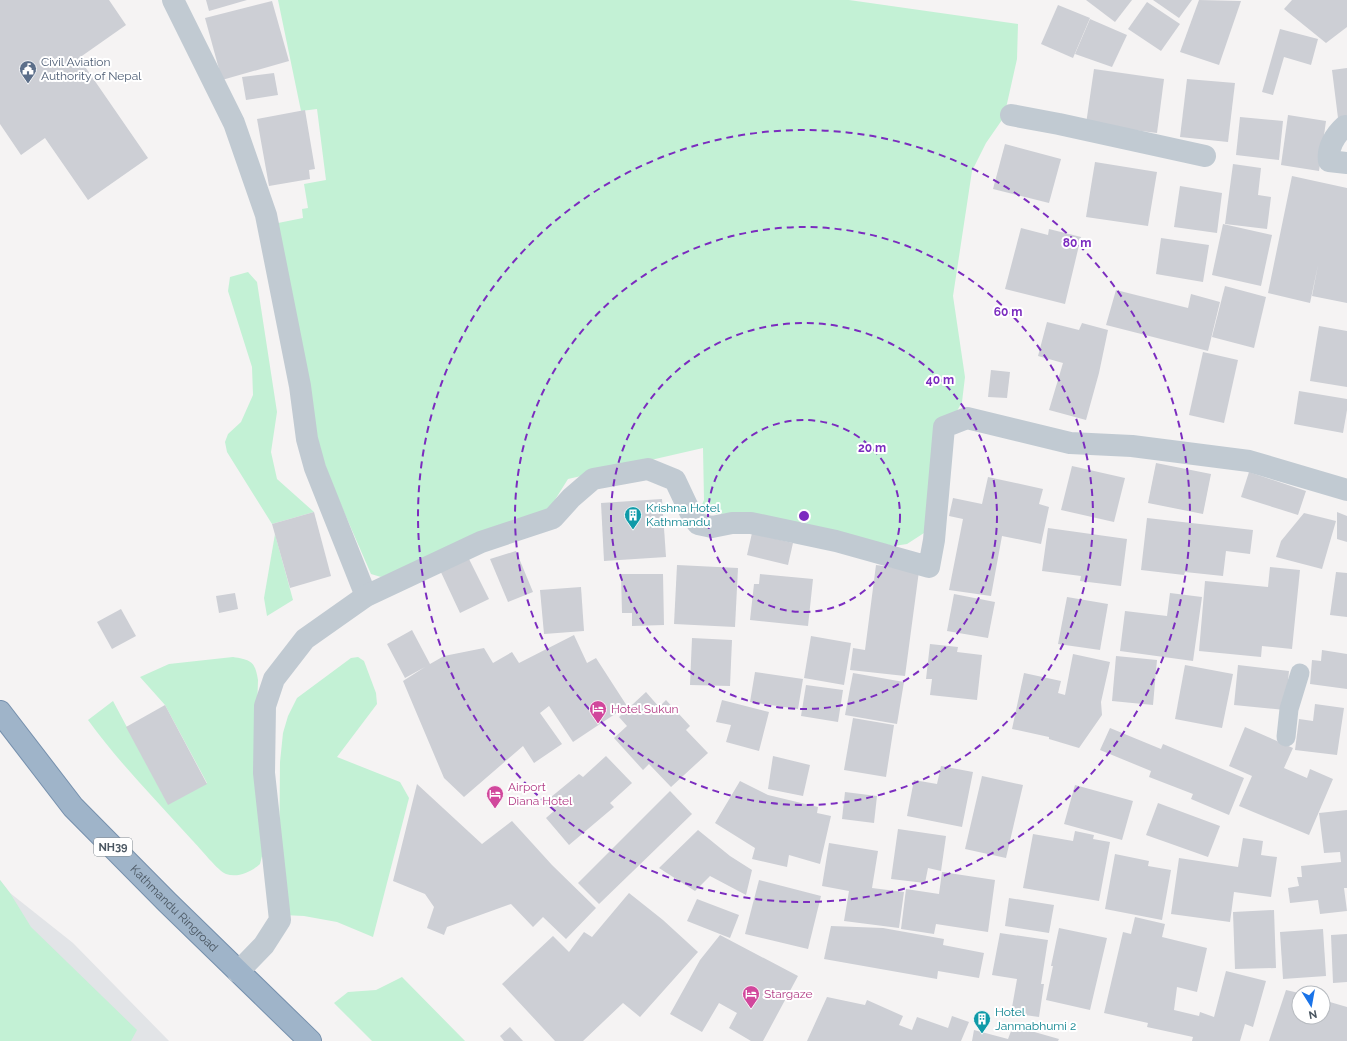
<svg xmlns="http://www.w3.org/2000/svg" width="1347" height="1041" viewBox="0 0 1347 1041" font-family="Raleway,sans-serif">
<rect width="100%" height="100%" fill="#f5f3f3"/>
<polygon fill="#e2e4e7" points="0,880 10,893 73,943 169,1041 0,1041"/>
<g fill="#c3f1d5">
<polygon points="278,0 849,0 1018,24 1017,59 1004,117 986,143 972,171 953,296 965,377 962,402 952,420 924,533 907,544 894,546 745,513 717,514 707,513 700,509 704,500 703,448 568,479 548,511 381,577 371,574 331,482 316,438 278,223 303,218 302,209 308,208 304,184 326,180 317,109 301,111"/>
<polygon points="248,272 257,282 277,412 271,452 277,479 314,512 272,524 227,452 225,442 228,434 241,422 253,395 252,367 228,291 230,277"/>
<polygon points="275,534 293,600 267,616 264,598"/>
<path d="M 233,657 C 251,660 255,661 258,680 L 256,746 L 263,852 L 260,864 C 251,872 238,878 226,874 C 219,872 199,847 192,840 C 157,801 119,763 88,720 L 113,701 L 168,804 L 207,783 L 165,705 L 140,677 L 169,664 Z"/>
<polygon points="358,657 364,661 376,693 377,704 337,757 400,782 409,798 373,937 337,922 304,916 283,915 279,885 280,762 283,733 288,716 297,698 351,658"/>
<polygon points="0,880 10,893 31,927 137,1030 131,1041 0,1041"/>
<polygon points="402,977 465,1041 372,1041 334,1003 348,992 376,990"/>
</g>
<g fill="#cdcfd5">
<polygon points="0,0 109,0 126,25 79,58 148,158 88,200 45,138 21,155 0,124"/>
<polygon points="206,0 247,0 209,11"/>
<polygon points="1086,0 1132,0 1115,22"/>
<polygon points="1153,0 1192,0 1179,18"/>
<polygon points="1199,0 1241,1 1219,65 1180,52"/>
<polygon points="1292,0 1347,0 1347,27 1326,43 1284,9"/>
<polygon points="272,1 289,61 222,80 205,18"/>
<polygon points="1147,2 1180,24 1161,51 1128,29"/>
<polygon points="1058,5 1090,18 1073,58 1041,44"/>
<polygon points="1090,19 1127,35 1112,67 1075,54"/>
<polygon points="1280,29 1318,39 1311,65 1284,57 1273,95 1262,92"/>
<polygon points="1347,68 1347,116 1338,118 1332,70"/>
<polygon points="1094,69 1164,79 1157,133 1086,124"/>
<polygon points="274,73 278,95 246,100 242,77"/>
<polygon points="1187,79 1235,83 1228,142 1180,137"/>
<polygon points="305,110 315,169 309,170 310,179 269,186 257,119"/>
<polygon points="1288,115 1326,121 1319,171 1281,165"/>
<polygon points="1240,117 1283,121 1279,160 1236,155"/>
<polygon points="1005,144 1061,159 1049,203 993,189"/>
<polygon points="1095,162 1157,172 1148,226 1086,217"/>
<polygon points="1233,164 1261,168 1258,195 1271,197 1267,229 1225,224"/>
<polygon points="1292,176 1347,188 1347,303 1312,296 1318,265 1310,303 1268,293"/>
<polygon points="1180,186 1222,193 1217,233 1174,227"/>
<polygon points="1223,224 1272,235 1261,286 1212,275"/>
<polygon points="1021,228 1048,235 1049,229 1081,237 1065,304 1005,289"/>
<polygon points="1161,238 1209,245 1203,282 1156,274"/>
<polygon points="1225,286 1266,297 1254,348 1212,337"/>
<polygon points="1116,290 1188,308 1191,294 1220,302 1208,351 1106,325"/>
<polygon points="1047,322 1079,330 1082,323 1108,330 1099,373 1086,420 1049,410 1063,363 1038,356"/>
<polygon points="1319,326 1347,331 1347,387 1310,381"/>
<polygon points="1203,352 1238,360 1224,423 1189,415"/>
<polygon points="991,370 1010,372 1007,398 988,397"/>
<polygon points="1299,391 1347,399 1347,410 1343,433 1294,424"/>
<polygon points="1156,463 1211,474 1203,514 1148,503"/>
<polygon points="1072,466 1125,478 1114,522 1061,510"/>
<polygon points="1249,472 1306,491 1298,515 1241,497"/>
<polygon points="988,477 1043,489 1039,504 1049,507 1041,544 1002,536 991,596 949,590 963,519 949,516 953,498 982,504"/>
<polygon points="662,499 666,557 604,561 601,503"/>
<polygon points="314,512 331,576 290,588 272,524"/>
<polygon points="1337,512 1347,516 1347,542 1337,539"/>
<polygon points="1304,513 1336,521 1322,569 1276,557 1281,541"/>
<polygon points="1147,518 1253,530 1250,554 1226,551 1223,576 1185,572 1184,575 1141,570"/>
<polygon points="1048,528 1127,539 1121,586 1080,581 1081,576 1042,571"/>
<polygon points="752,533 793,543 788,565 747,555"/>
<polygon points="516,551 533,592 508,602 490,559"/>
<polygon points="467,555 489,599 460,613 439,568"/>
<polygon points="677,565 738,568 735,627 674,624"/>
<polygon points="876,565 919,571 905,676 850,670 853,648 865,650"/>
<polygon points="1270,567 1300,570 1292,649 1262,646 1261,657 1199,651 1205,581 1268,587"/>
<polygon points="1336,572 1347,573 1347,617 1330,615"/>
<polygon points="621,574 663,574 664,625 632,626 632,613 622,613"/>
<polygon points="760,574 813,579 808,626 750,620 754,584 759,584"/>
<polygon points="581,587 584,631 544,634 540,590"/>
<polygon points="235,593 238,609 219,613 216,596"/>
<polygon points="1170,593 1202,597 1193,661 1120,651 1125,611 1167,616"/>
<polygon points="954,594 995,602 988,638 947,631"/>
<polygon points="1067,597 1108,604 1100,650 1058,644"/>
<polygon points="121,609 136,636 112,649 97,622"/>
<polygon points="412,630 430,664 444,656 484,648 493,663 512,652 519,663 574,635 587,663 596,658 627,706 573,742 549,706 540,713 562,744 534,763 523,746 464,797 444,778 403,681 425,667 405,678 387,644"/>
<polygon points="811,636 851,643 844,685 804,678"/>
<polygon points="692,638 732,640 730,686 690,685"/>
<polygon points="930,644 958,647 957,652 982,655 977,700 930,695 932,679 926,679"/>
<polygon points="1322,650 1347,654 1347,689 1310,684 1312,660 1321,661"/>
<polygon points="1073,654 1110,662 1101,702 1102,715 1079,748 1049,739 1049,737 1012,729 1024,673 1061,681 1058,693 1065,695"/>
<polygon points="1116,656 1157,660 1153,705 1112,701"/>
<polygon points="1185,665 1233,674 1222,728 1175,719"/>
<polygon points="1238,665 1289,671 1285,710 1234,705"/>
<polygon points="755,672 803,679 798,709 750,702"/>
<polygon points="853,673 904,682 897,724 845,715"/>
<polygon points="806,685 843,690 838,722 801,716"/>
<polygon points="646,692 659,707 666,700 690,726 686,730 708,753 671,787 649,764 643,770 614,738 627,726 619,717"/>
<polygon points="722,700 769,712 759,751 726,742 731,725 716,722"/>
<polygon points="1315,704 1344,708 1337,755 1295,750 1299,719 1313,721"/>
<polygon points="165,705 207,784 168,805 126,727"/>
<polygon points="853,718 894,725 886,777 844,770"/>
<polygon points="1245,727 1293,748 1284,768 1307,778 1310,769 1333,779 1309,835 1239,806 1252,776 1229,766"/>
<polygon points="1110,728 1161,749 1163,744 1244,778 1229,815 1191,799 1193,794 1149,777 1151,771 1100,750"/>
<polygon points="606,756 632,783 610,803 614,807 569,845 546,818 554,811 545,802 579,774 583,777"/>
<polygon points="773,756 810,765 803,796 768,789"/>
<polygon points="941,766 973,772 962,827 907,816 914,780 937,784"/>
<polygon points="982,776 1023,785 1006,858 965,849"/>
<polygon points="740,781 768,795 818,807 817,813 831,816 820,864 789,855 787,867 752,859 755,848 715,823"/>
<polygon points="417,784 482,844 512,821 552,865 596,908 566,939 543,917 533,927 511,904 447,927 444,935 427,928 434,907 425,894 393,881"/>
<polygon points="1075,785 1133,801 1122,840 1064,824"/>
<polygon points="670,791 692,814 599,904 578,883"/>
<polygon points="845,792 877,796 874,823 842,819"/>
<polygon points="1158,803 1220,826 1208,857 1146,835"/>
<polygon points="1347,810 1347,888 1344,888 1347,911 1320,914 1318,900 1290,903 1288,888 1299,886 1297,877 1302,877 1301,866 1341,862 1340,852 1324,853 1319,813"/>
<polygon points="898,829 946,836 941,871 928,868 925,883 891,879"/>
<polygon points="698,830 730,856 752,870 746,895 710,876 695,891 659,868"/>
<polygon points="1075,831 1094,835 1093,839 1110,842 1099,901 1023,888 1033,834 1073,841"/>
<polygon points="1243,838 1263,841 1261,855 1277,857 1271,897 1234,892 1230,922 1171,914 1179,858 1238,867"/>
<polygon points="829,843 878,851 872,888 904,892 899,928 844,921 849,891 822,886"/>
<polygon points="1115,854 1149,861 1148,866 1171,870 1162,920 1105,909"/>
<polygon points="942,872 995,880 988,932 936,924 934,934 901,929 906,889 939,894"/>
<polygon points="759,880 821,896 808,949 745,934"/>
<polygon points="629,893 663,920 698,952 640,1017 623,1003 583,1041 555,1041 502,984 553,936 569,952 584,932 592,937"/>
<polygon points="1009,898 1054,905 1049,933 1005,926"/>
<polygon points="697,899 739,915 730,938 687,921"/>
<polygon points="1274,910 1276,968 1235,969 1233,912"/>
<polygon points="1135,917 1165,924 1162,937 1207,948 1197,992 1177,987 1174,1010 1199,1016 1200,1012 1214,1017 1226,971 1266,981 1253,1027 1245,1024 1240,1041 1192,1041 1193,1037 1147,1027 1148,1023 1104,1013 1123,932 1131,934"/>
<polygon points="831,926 883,928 944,939 943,945 984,953 979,978 938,971 937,979 824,959"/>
<polygon points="1059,928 1107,938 1090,1010 1046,1000 1053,966 1051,966"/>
<polygon points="1323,929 1326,976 1283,979 1280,932"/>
<polygon points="1000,933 1048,940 1041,984 1044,984 1039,1017 1011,1013 1017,979 992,975"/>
<polygon points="1347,934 1347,982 1333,983 1331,935"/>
<polygon points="720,935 798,976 763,1041 751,1041 729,1028 737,1013 719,1003 702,1032 670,1014 700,960"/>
<polygon points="1286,990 1299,993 1299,1017 1323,1017 1323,1000 1347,1007 1347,1041 1269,1041"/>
<polygon points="827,997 865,1005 867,1000 903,1016 899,1025 912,1030 917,1017 948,1028 952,1016 969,1022 961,1041 807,1041"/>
<polygon points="1013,1026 1059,1039 1058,1041 972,1041 974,1030 1008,1039"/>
<polygon points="510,1027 523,1041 504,1041 500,1036"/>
</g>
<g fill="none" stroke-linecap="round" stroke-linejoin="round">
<g stroke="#7690ad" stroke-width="24">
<g id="trunk">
<path id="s1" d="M 0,712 L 73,807 L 167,902 L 310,1041"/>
</g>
</g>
<polyline stroke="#c1cad2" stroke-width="19" points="1286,737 1289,709 1300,673"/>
<g stroke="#c1cad2" stroke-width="22">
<polyline points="173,0 234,123 266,215 300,386 307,439 315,468 366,596"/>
<polyline points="1011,115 1059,124 1205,156"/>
<path d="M 1345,126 C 1335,135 1327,148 1329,161 L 1347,163"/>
<polyline points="238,972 264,945 280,920 264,773 265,706 274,679 305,639 366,596 481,542 553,518 571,498 593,479 648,469 675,480 691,514 698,524 712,527 732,523 751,523 836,541 929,567 934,540 944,427 967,418 1070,443 1132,446 1249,461 1347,490"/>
</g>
<use href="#trunk" stroke="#9fb4c9" stroke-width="22"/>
</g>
<g fill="none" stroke="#7b2cbf" stroke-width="2" stroke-dasharray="7 5">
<circle cx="804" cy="516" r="96"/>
<circle cx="804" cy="516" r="193"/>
<circle cx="804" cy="516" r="289"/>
<circle cx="804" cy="516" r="386"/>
</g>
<defs>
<g id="civic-pin" transform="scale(0.9)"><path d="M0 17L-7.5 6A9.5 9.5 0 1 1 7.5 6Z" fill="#5c6f8a" stroke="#fff"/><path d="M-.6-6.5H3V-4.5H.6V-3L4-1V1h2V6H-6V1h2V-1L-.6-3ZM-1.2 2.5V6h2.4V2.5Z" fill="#fff"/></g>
<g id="building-pin" transform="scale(0.9)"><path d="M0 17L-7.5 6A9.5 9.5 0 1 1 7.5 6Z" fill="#0f9aa8" stroke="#fff"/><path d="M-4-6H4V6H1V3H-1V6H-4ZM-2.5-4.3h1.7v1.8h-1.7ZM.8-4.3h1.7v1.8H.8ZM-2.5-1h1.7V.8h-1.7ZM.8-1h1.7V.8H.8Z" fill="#fff"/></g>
<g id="hotel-pin" transform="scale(0.9)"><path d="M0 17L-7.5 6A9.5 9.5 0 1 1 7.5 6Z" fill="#d1479c" stroke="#fff"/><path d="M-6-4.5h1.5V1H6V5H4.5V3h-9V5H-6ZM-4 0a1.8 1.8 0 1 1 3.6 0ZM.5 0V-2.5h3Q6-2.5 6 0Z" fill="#fff"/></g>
</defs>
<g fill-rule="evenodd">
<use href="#civic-pin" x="28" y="69"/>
<use href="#building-pin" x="633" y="515"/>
<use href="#hotel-pin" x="598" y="709"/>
<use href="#hotel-pin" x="495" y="794"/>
<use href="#hotel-pin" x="751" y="994"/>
<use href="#building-pin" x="982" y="1019"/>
</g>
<g text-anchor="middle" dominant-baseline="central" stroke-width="4" stroke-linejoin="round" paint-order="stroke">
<rect fill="#fff" stroke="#808990" stroke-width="1" x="94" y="838" width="38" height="18" rx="3"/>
<g font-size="11" font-weight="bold" fill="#4a5661">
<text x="113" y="847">NH39</text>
</g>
<g font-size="12" fill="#4e5e75" stroke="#fff" text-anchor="start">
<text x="41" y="62">Civil Aviation<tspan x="41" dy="14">Authority of Nepal</tspan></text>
</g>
<g font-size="12" fill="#0d838f" stroke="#fff" text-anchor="start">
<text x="646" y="508">Krishna Hotel<tspan x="646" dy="14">Kathmandu</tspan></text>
<text x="995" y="1012">Hotel<tspan x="995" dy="14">Janmabhumi 2</tspan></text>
</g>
<g font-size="12" fill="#b23c85" stroke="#fff" text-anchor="start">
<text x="611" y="709">Hotel Sukun</text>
<text x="508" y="787">Airport<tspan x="508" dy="14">Diana Hotel</tspan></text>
<text x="764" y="994">Stargaze</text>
</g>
<g font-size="12" fill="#4a5661" stroke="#fff">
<text stroke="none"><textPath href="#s1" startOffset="263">Kathmandu Ringroad</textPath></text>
</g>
</g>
<circle cx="804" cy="516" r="6" fill="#7b2cbf" stroke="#fff" stroke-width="2"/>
<g font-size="12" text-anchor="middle" font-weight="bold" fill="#7b2cbf" stroke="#fff" stroke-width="4" stroke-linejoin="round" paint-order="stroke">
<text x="1077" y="247">80 m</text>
<text x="1008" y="316">60 m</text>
<text x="940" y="384">40 m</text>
<text x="872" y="452">20 m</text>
</g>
<g transform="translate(1311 1005) rotate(169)"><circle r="19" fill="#ffffff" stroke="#b7bbc0"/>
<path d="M0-3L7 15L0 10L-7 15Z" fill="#1a73e8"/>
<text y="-6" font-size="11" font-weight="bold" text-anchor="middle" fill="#4a5661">N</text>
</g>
</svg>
